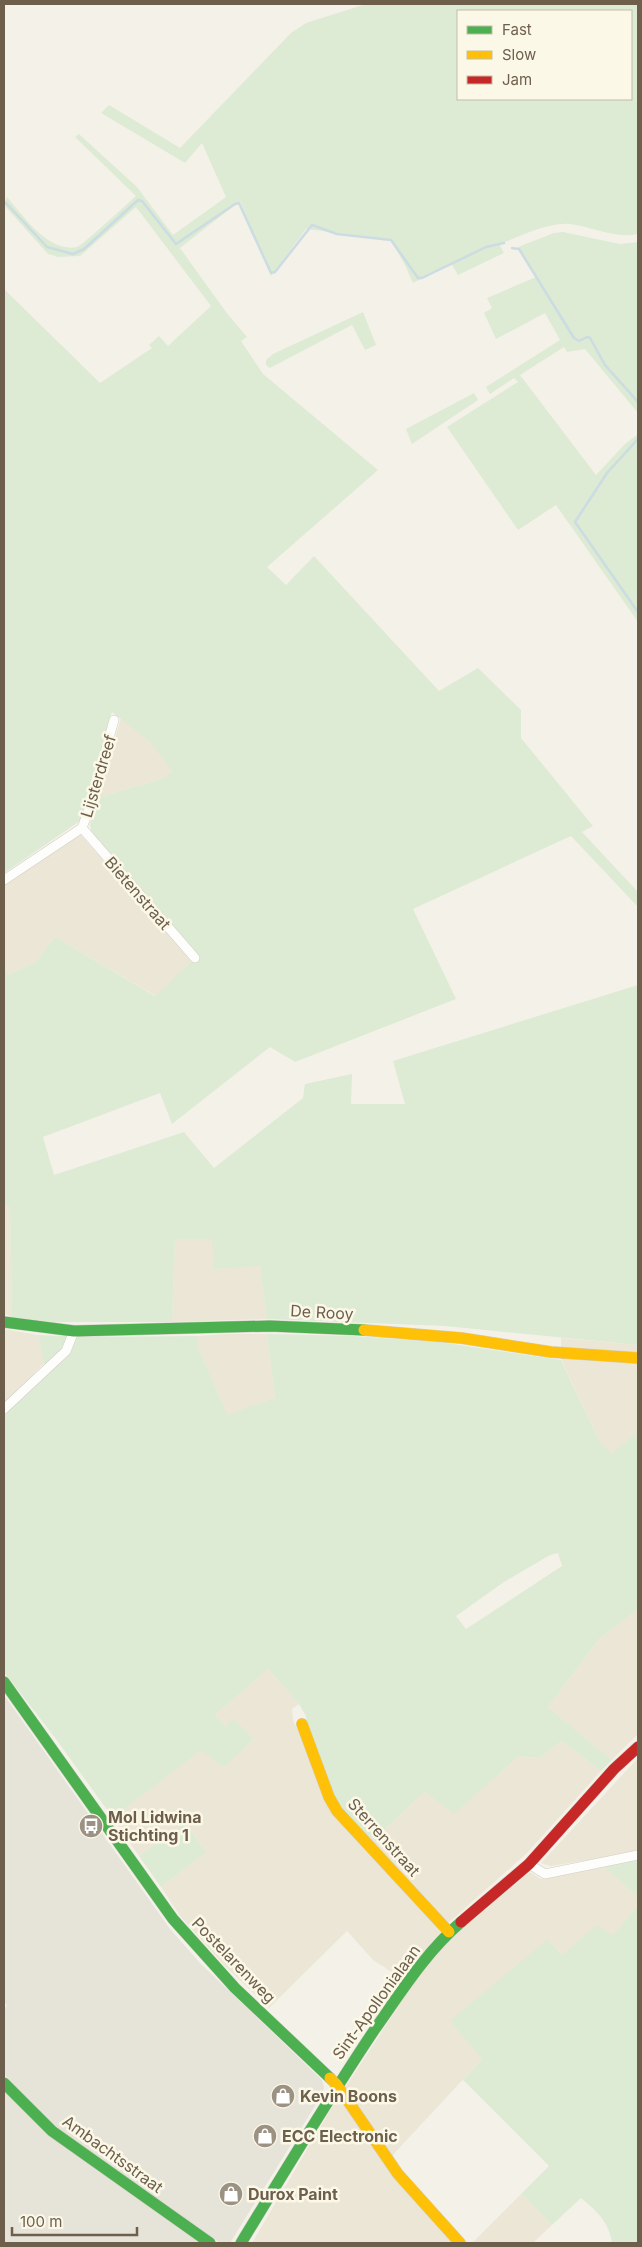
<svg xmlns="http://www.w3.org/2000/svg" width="642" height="2247" viewBox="0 0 642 2247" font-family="Inter,sans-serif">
<rect width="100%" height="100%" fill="#f4f2e8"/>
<g fill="#ece6d6">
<polygon points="121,718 149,741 174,772 161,779 97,798"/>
<polygon points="80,834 192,961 156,996 55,937 36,962 8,975 4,970 4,885"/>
<polygon points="4,1206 10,1206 12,1317 4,1314"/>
<polygon points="175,1239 213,1239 214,1269 260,1265 267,1319 172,1322"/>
<polygon points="4,1329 38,1335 44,1363 4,1405"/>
<polygon points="226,1334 267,1334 275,1398 227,1416 198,1347 198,1336"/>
<polygon points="561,1338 638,1345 638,1432 611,1455 599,1440 561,1359"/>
<polygon points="638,1609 638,1734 612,1760 548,1707 599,1639"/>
<polygon points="268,1669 299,1704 292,1709 293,1720 299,1733 304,1738 330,1809 364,1849 443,1930 401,1978 373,1960 347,1931 269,2008 224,1965 180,1916 161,1887 206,1852 185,1823 139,1856 113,1818 201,1749 224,1768 254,1739 233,1719 226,1726 215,1715"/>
<polygon points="562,1741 601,1771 527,1853 446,1925 371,1842 425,1792 454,1813 519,1756 539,1758"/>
<polygon points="638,1758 638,1852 551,1866 541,1863"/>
<polygon points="604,1867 638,1897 638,1905 613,1937 597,1926 562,1955 549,1940 451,2021 482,2059 391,2157 345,2088 412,1985 454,1934 530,1872 541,1879"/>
<polygon points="342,2101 455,2243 252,2243 335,2102"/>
<polygon points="521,2194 552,2225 533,2243 472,2243"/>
</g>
<g fill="#e6e3d9">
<polygon points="4,1695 170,1929 201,1964 322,2080 324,2087 323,2093 230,2243 220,2243 52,2124 4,2074 4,2010 7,2005 4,2002"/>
<polygon points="4,2089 46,2132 201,2243 4,2243"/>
</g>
<g fill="#ddead4" fill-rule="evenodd">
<path d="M 366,4 L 638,4 L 638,234 C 615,239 593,227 570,224 C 547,222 520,237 499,244 L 504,253 L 458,275 L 451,263 L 413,283 L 404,263 L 390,239 L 306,229 L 271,276 L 240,201 L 180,248 L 226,312 L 247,337 L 241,341 L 263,374 L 378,470 L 267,567 L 286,585 L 314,556 L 439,691 L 478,668 L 521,710 L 521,738 L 593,826 L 582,832 L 638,892 L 638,907 L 571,836 L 413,909 L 456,999 L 295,1062 L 270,1047 L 172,1124 L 160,1093 L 43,1137 L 54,1175 L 184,1132 L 214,1168 L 303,1098 L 305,1084 L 352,1074 L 351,1104 L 405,1104 L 393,1061 L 638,985 L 638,1345 L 445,1326 L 267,1319 L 260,1266 L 214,1269 L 212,1239 L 175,1239 L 172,1322 L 54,1322 L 12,1317 L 10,1206 L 4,1206 L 4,970 L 8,975 L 36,962 L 55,937 L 155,996 L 192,961 L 197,953 L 92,835 L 90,824 L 97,798 L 161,779 L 173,772 L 149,741 L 112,712 L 80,821 L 4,873 L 4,289 L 100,383 L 152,348 L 149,345 L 159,336 L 168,346 L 211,306 L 136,207 L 80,256 L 58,257 L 48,254 L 4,205 L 7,197 C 23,216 49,253 77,247 C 83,245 127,204 136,196 L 75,137 L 79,134 L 137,187 L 173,235 L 226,197 L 202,143 L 185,163 L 101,113 L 109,105 L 180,148 L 291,33 L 306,23 ZM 458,11 L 631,11 L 631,99 L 458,99 Z"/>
<polygon points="563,232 620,244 638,242 638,413 585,349 567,352 564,347 520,375 596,475 625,444 638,434 638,622 556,505 518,530 447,427 518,382 514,378 490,394 486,387 560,340 545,313 496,339 484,313 492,308 487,298 536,277 518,247 554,233"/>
<polygon points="363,312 376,345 365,350 352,325 270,368 266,365 266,360 273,354"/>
<polygon points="474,393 478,400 412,444 406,429"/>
<path d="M 267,1334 L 353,1336 L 439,1342 L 561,1360 L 599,1440 L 611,1454 L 638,1432 L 638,1609 L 599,1639 L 548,1707 L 612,1760 L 601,1771 L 562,1741 L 539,1758 L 519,1756 L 454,1814 L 425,1792 L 371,1842 L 337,1802 L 311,1737 L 306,1716 L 299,1704 L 268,1669 L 215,1715 L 226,1726 L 233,1718 L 254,1739 L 224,1768 L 201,1750 L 113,1818 L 53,1735 L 4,1672 L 4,1415 L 46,1373 L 38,1335 L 88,1337 L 198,1336 L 198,1347 L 227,1415 L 275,1398 ZM 558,1553 L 562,1566 L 466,1629 L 456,1616 L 504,1582 L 550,1555 Z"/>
<polygon points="185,1823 206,1852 161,1887 139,1856"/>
<polygon points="638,1860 638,1897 604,1867"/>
<path d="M 638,1905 L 638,2243 L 612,2243 C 609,2222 597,2211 581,2198 L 552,2225 L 521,2194 L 549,2166 L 463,2080 L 482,2059 L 450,2021 L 548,1939 L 562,1955 L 597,1925 L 613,1936 Z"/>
</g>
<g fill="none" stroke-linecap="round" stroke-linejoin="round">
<g stroke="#cbdce2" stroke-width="2.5">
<polyline points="5,202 47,247 73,254 84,249 138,200 142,201 176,244 235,204 239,203 271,273 275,272 312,225 337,234 391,240 418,278 422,278 486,247 504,243"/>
<polyline points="512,248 519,249 574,338 579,341 587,337 590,338 605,365 638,402"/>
<polyline points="638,439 607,473 575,522 638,612"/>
</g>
<g stroke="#d2cec5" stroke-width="10">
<g id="street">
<polyline points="82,828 195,958"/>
<polyline points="4,880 82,828 91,804 114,720"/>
<polyline points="4,1409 66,1351 74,1331"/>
<polyline points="529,1864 545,1874 638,1855"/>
</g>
</g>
<g stroke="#d3cfc7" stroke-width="12">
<g id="fast">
<polyline points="4,1322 74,1331 270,1326 364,1330"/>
<polyline points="4,1682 173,1919 235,1988 330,2078"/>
<polyline points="4,2083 52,2131 210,2243"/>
<path d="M 241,2243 C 285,2171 328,2099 375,2029 C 401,1992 426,1952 461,1922"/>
</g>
</g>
<g stroke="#d3cfc7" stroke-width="12">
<g id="slow">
<polyline points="364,1330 461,1338 551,1352 638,1358"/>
<polyline points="302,1724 329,1797 337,1811 449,1932"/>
<polyline points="330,2078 337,2085 398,2174 460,2243"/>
</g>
</g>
<g stroke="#d3cfc7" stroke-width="12">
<polyline id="jam" points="461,1922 529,1864 614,1769 638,1747"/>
</g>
<use href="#street" stroke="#fdfdfc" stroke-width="9"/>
<use href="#fast" stroke="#4caf50" stroke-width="11"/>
<use href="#slow" stroke="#ffc107" stroke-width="11"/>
<use href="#jam" stroke="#c62828" stroke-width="11"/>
</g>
<defs>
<g id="bus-disc" transform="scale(1.25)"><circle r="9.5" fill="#9c9283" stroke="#fcf8e8"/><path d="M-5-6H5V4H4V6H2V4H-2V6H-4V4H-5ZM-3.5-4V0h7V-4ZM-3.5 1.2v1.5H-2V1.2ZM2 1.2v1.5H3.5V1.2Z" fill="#fff"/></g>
<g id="shop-disc" transform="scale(1.25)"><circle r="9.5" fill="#9c9283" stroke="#fcf8e8"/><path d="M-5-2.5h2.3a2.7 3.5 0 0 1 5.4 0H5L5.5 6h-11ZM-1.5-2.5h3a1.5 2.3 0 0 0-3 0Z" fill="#fff"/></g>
</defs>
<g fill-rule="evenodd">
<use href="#bus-disc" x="91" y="1826"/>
<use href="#shop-disc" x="283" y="2096"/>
<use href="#shop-disc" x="265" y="2136"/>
<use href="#shop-disc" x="231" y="2194"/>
</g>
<g text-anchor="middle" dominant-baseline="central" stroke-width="5" stroke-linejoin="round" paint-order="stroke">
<g font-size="16" fill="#6d5f4c" stroke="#fcf8e8">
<text transform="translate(98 776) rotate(-73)">Lijsterdreef</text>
<text transform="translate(138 893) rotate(49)">Bietenstraat</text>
<text transform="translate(322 1312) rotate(3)">De Rooy</text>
<text transform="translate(384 1837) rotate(48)">Sterrenstraat</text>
<text transform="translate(234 1960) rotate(46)">Postelarenweg</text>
<text transform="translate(376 2002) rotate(-54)">Sint-Apollonialaan</text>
<text transform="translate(113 2154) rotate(36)">Ambachtsstraat</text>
</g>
<g font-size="16" font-weight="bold" fill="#6d5f4c" stroke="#fcf8e8" text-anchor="start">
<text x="108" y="1817">Mol Lidwina<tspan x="108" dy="18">Stichting 1</tspan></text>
<text x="300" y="2096">Kevin Boons</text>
<text x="282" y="2136">ECC Electronic</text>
<text x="248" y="2194">Durox Paint</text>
</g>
</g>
<rect width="642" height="2247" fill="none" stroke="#6d5f4c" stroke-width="10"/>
<rect x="457" y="10" width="175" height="90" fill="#fcf8e8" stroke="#c3bbaa"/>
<rect x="467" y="26" width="25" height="8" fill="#4caf50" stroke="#c3bbaa"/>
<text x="502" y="35" font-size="15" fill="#6d5f4c">Fast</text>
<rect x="467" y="51" width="25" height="8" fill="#ffc107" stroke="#c3bbaa"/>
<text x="502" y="60" font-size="15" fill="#6d5f4c">Slow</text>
<rect x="467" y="76" width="25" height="8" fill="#c62828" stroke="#c3bbaa"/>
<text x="502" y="85" font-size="15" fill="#6d5f4c">Jam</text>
<path d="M12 2227v8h125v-8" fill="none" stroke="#6d5f4c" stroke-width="2.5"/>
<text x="20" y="2227" font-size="15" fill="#6d5f4c" stroke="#fcf8e8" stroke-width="4" paint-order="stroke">100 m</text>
</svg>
